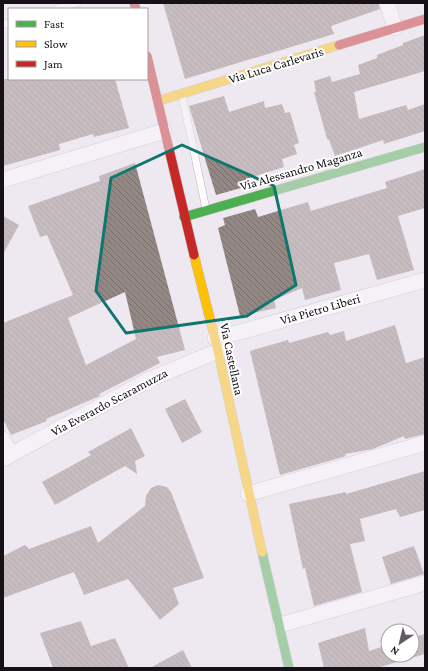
<svg xmlns="http://www.w3.org/2000/svg" width="428" height="671" viewBox="0 0 428 671" font-family="'Crimson Pro',serif">
<defs>
<pattern id="building-back-hatch" width="6" height="6" patternUnits="userSpaceOnUse"><rect width="6" height="6" fill="#948884"/><path d="M-1 5l2 2M0 0l6 6M5-1l2 2" fill="none" stroke="#786e6b"/></pattern>
</defs>
<rect width="100%" height="100%" fill="#eee8f0"/>
<g fill="url(#building-back-hatch)" fill-rule="evenodd">
<polygon points="163,3 378,3 380,9 331,26 334,34 185,79"/>
<polygon points="425,35 425,71 354,92 359,119 406,105 408,110 425,104 425,131 384,144 383,140 335,156 329,140 327,139 314,92 316,92 314,81 330,76 332,82 360,74 358,65 377,58 377,55 403,45 403,43"/>
<polygon points="3,79 115,79 129,128 94,137 93,134 59,144 60,150 3,166"/>
<polygon points="224,96 229,112 264,101 265,108 282,104 285,113 290,112 299,143 294,145 297,154 282,159 284,167 246,179 248,186 216,195 189,106"/>
<path d="M 135,163 L 185,350 L 157,357 L 160,363 L 99,394 L 100,396 L 46,419 L 47,421 L 11,435 L 3,419 L 3,323 L 73,295 L 47,235 L 40,237 L 28,206 L 100,181 L 99,176 ZM 125,292 L 136,339 L 86,365 L 68,318 Z"/>
<polygon points="425,169 425,208 398,216 414,270 377,280 369,254 334,263 341,290 305,300 302,288 274,300 276,308 240,316 218,228 225,225 223,218 255,209 258,217 308,202 311,211 387,188 385,182"/>
<polygon points="3,216 19,225 3,254"/>
<polygon points="395,325 406,363 425,357 425,434 405,439 404,436 373,449 345,454 346,456 280,475 250,351 288,340 289,343 328,332 330,335 344,331 346,341"/>
<polygon points="185,399 202,432 182,443 165,409"/>
<polygon points="131,428 145,456 135,461 137,474 125,466 55,505 42,482 91,455 88,452"/>
<polygon points="425,471 425,510 400,517 396,509 360,519 365,541 350,544 362,592 314,606 305,568 303,569 289,504 346,492 346,494"/>
<polygon points="158,485 167,487 171,492 204,578 173,588 179,604 160,620 128,579 84,595 74,572 3,598 3,556 25,545 29,549 91,526 98,543 145,506 146,496 151,488"/>
<polygon points="414,546 424,574 391,584 382,557"/>
<polygon points="81,621 91,646 115,638 129,668 53,668 40,633"/>
<polygon points="365,628 369,651 388,645 388,655 412,655 412,638 425,634 425,654 377,668 324,668 318,643"/>
<polygon points="183,650 192,668 150,668"/>
</g>
<g fill="none" stroke-linecap="round" stroke-linejoin="round">
<g stroke="#bab5bb" stroke-width="8">
<g id="lane">
<polyline points="56,9 77,3"/>
<polyline points="3,24 9,23"/>
<polyline points="182,95 206,209"/>
</g>
</g>
<g stroke="#bab5bb" stroke-width="16">
<g id="street">
<polyline points="387,3 395,28"/>
<polyline points="3,180 164,131"/>
<polyline points="215,338 244,331 425,280"/>
<polyline points="3,439 10,455"/>
<polyline points="3,459 148,380 218,351"/>
<polyline points="248,494 425,443"/>
<polyline points="280,625 425,583"/>
</g>
</g>
<g stroke="#bab5bb" stroke-width="10">
<g id="fast">
<polyline points="184,217 425,147"/>
<polyline points="262,552 289,668"/>
</g>
</g>
<g stroke="#bab5bb" stroke-width="10">
<g id="slow">
<polyline points="158,101 339,45"/>
<polyline points="194,255 218,351 262,552"/>
</g>
</g>
<g stroke="#bab5bb" stroke-width="10">
<g id="jam">
<polyline points="134,3 136,9"/>
<polyline points="339,45 425,19"/>
<polyline points="147,56 194,255"/>
</g>
</g>
<use href="#lane" stroke="#fcfcfd" stroke-width="7"/>
<use href="#street" stroke="#fcfcfd" stroke-width="15"/>
<use href="#fast" stroke="#4caf50" stroke-width="9"/>
<use href="#slow" stroke="#ffc107" stroke-width="9"/>
<use href="#jam" stroke="#c62828" stroke-width="9"/>
</g>
<path d="M0 0H428V671H0ZM 182,145 L 274,186 L 296,285 L 247,316 L 126,333 L 96,291 L 111,178 Z" fill="#eee8f0" fill-opacity=".55" fill-rule="evenodd"/>
<path fill="none" stroke="#0f766e" stroke-width="3" stroke-linejoin="round" d="M 182,145 L 274,186 L 296,285 L 247,316 L 126,333 L 96,291 L 111,178 Z"/>
<g text-anchor="middle" dominant-baseline="central" stroke-width="4" stroke-linejoin="round" paint-order="stroke">
<g font-size="13" fill="#151116" stroke="#fff">
<text transform="translate(276 65) rotate(-17)">Via Luca Carlevaris</text>
<text transform="translate(301 169) rotate(-16)">Via Alessandro Maganza</text>
<text transform="translate(320 309) rotate(-16)">Via Pietro Liberi</text>
<text transform="translate(232 359) rotate(78)">Via Castellana</text>
<text transform="translate(109 402) rotate(-28)">Via Everardo Scaramuzza</text>
</g>
</g>
<rect width="428" height="671" fill="none" stroke="#151116" stroke-width="8"/>
<rect x="8" y="8" width="140" height="72" fill="#ffffff" stroke="#a1a0a2"/>
<rect x="16" y="21" width="20" height="6" fill="#4caf50" stroke="#a1a0a2"/>
<text x="44" y="28" font-size="12" fill="#151116">Fast</text>
<rect x="16" y="41" width="20" height="6" fill="#ffc107" stroke="#a1a0a2"/>
<text x="44" y="48" font-size="12" fill="#151116">Slow</text>
<rect x="16" y="61" width="20" height="6" fill="#c62828" stroke="#a1a0a2"/>
<text x="44" y="68" font-size="12" fill="#151116">Jam</text>
<g transform="translate(400 643) rotate(215)"><circle r="19" fill="#ffffff" stroke="#a1a0a2"/>
<path d="M0-3L7 15L0 10L-7 15Z" fill="#615c62"/>
<text y="-6" font-size="11" font-weight="bold" text-anchor="middle" fill="#151116">N</text>
</g>
</svg>
